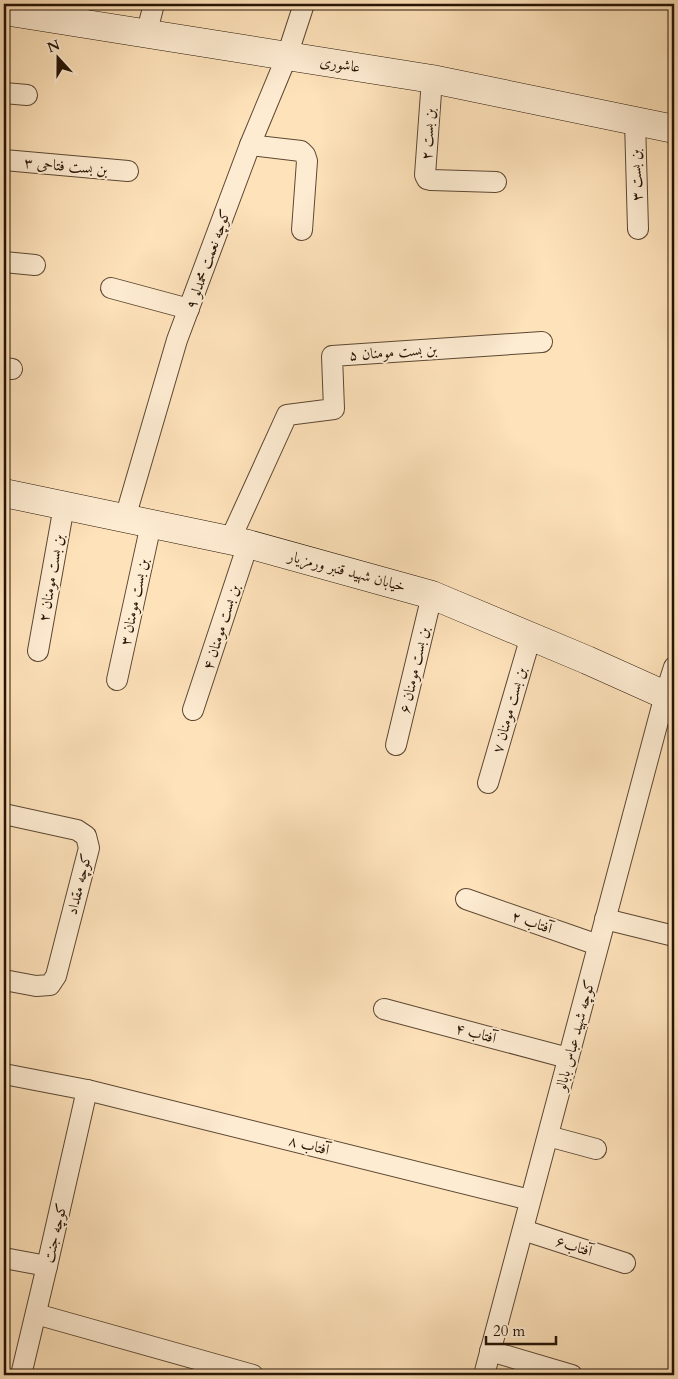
<svg xmlns="http://www.w3.org/2000/svg" width="678" height="1379" viewBox="0 0 678 1379" font-family="Cardo,Amiri,serif">
<rect width="100%" height="100%" fill="#fee2ba"/>
<filter id="stains"><feTurbulence type="fractalNoise" baseFrequency=".004" numOctaves="4"/><feColorMatrix values="0 0 0 0 .2 0 0 0 0 .09 0 0 0 0 .02 0 0 0 .5 -.17"/></filter>
<radialGradient id="worn" r=".72"><stop offset=".6" stop-color="#630" stop-opacity="0"/><stop offset="1" stop-color="#630" stop-opacity=".3"/></radialGradient>
<g fill="none" stroke-linecap="round" stroke-linejoin="round">
<g stroke="#5c4732" stroke-width="22">
<g id="street">
<polyline points="146,35 154,4"/>
<polyline points="432,79 425,175 427,179 431,180 496,182"/>
<polyline points="4,93 27,95"/>
<polyline points="635,121 638,229"/>
<polyline points="250,145 301,151 305,155 307,161 302,230"/>
<polyline points="4,160 128,171"/>
<polyline points="4,262 35,265"/>
<polyline points="111,288 189,309"/>
<polyline points="4,368 12,369"/>
<polyline points="125,518 177,340 250,145 287,56 304,4"/>
<polyline points="230,540 287,415 334,409 332,356 542,342"/>
<polyline points="38,651 64,506"/>
<polyline points="117,680 151,524"/>
<polyline points="193,710 248,544"/>
<polyline points="396,745 432,595"/>
<polyline points="488,783 531,636"/>
<polyline points="4,814 77,830 86,836 89,848 56,976 50,985 36,986 4,980"/>
<polyline points="466,899 598,945"/>
<polyline points="605,919 674,936"/>
<polyline points="384,1009 568,1058"/>
<polyline points="4,1074 87,1090 530,1200"/>
<polyline points="548,1136 596,1149"/>
<polyline points="523,1230 625,1263"/>
<polyline points="4,1258 47,1266"/>
<polyline points="36,1314 253,1375"/>
<polyline points="490,1351 572,1375"/>
<polyline points="21,1375 47,1266 87,1090"/>
<polyline points="484,1375 665,695 674,667"/>
</g>
</g>
<g stroke="#261304" stroke-width="29">
<g id="secondary">
<polyline points="4,11 432,79 674,129"/>
<polyline points="4,493 248,544 432,595 587,660 674,699"/>
</g>
</g>
<use href="#street" stroke="#feecd2" stroke-width="20"/>
<use href="#secondary" stroke="#feecd2" stroke-width="28"/>
</g>
<g text-anchor="middle" dominant-baseline="central" stroke-width="4" stroke-linejoin="round" paint-order="stroke">
<g font-size="15" fill="#261304" stroke="#feecd2">
<text transform="translate(340 64) rotate(9)">عاشوری</text>
<text transform="translate(428 134) rotate(-86)">۲ بن بست</text>
<text transform="translate(66 166) rotate(5)">بن بست فتاحی ۳</text>
<text transform="translate(636 175) rotate(-92)">۳ بن بست</text>
<text transform="translate(208 259) rotate(-70)">کوچه نعمت محمدلو ۹</text>
<text transform="translate(393 352) rotate(-4)">۵ بن بست مومنان</text>
<text transform="translate(347 571) rotate(15)">خیابان شهید قنبر ورمزیار</text>
<text transform="translate(51 578) rotate(-80)">۲ بن بست مومنان</text>
<text transform="translate(134 602) rotate(-78)">۳ بن بست مومنان</text>
<text transform="translate(221 627) rotate(-72)">۴ بن بست مومنان</text>
<text transform="translate(414 670) rotate(-77)">۶ بن بست مومنان</text>
<text transform="translate(509 710) rotate(-74)">۷ بن بست مومنان</text>
<text transform="translate(79 884) rotate(-76)">کوچه مقداد</text>
<text transform="translate(532 922) rotate(19)">آفتاب ۲</text>
<text transform="translate(476 1033) rotate(15)">آفتاب ۴</text>
<text transform="translate(575 1035) rotate(-75)">کوچه شهید عباس بابالو</text>
<text transform="translate(309 1145) rotate(14)">آفتاب ۸</text>
<text transform="translate(55 1233) rotate(-77)">کوچه جنت</text>
<text transform="translate(574 1246) rotate(17)">آفتاب۶</text>
</g>
</g>
<rect width="678" height="1379" fill="none" stroke="#fee2ba" stroke-width="20"/>
<rect x="5" y="5" width="668" height="1369" fill="none" stroke="#261304" stroke-width="2.5"/>
<rect x="10" y="10" width="658" height="1359" fill="none" stroke="#261304"/>
<g transform="translate(58 58) rotate(339)" stroke="#feecd2" stroke-width="4" paint-order="stroke">
<path d="M0-4L9 19L0 12L-9 19Z" fill="#261304"/>
<text y="-8" font-size="14" font-weight="bold" text-anchor="middle" fill="#261304">N</text>
</g>
<path d="M486 1336v8h70v-8" fill="none" stroke="#261304" stroke-width="2.5"/>
<text x="493" y="1336" font-size="15" fill="#261304" stroke="#feecd2" stroke-width="4" paint-order="stroke">20 m</text>
<rect width="100%" height="100%" filter="url(#stains)"/>
<rect width="100%" height="100%" fill="url(#worn)"/>
</svg>
